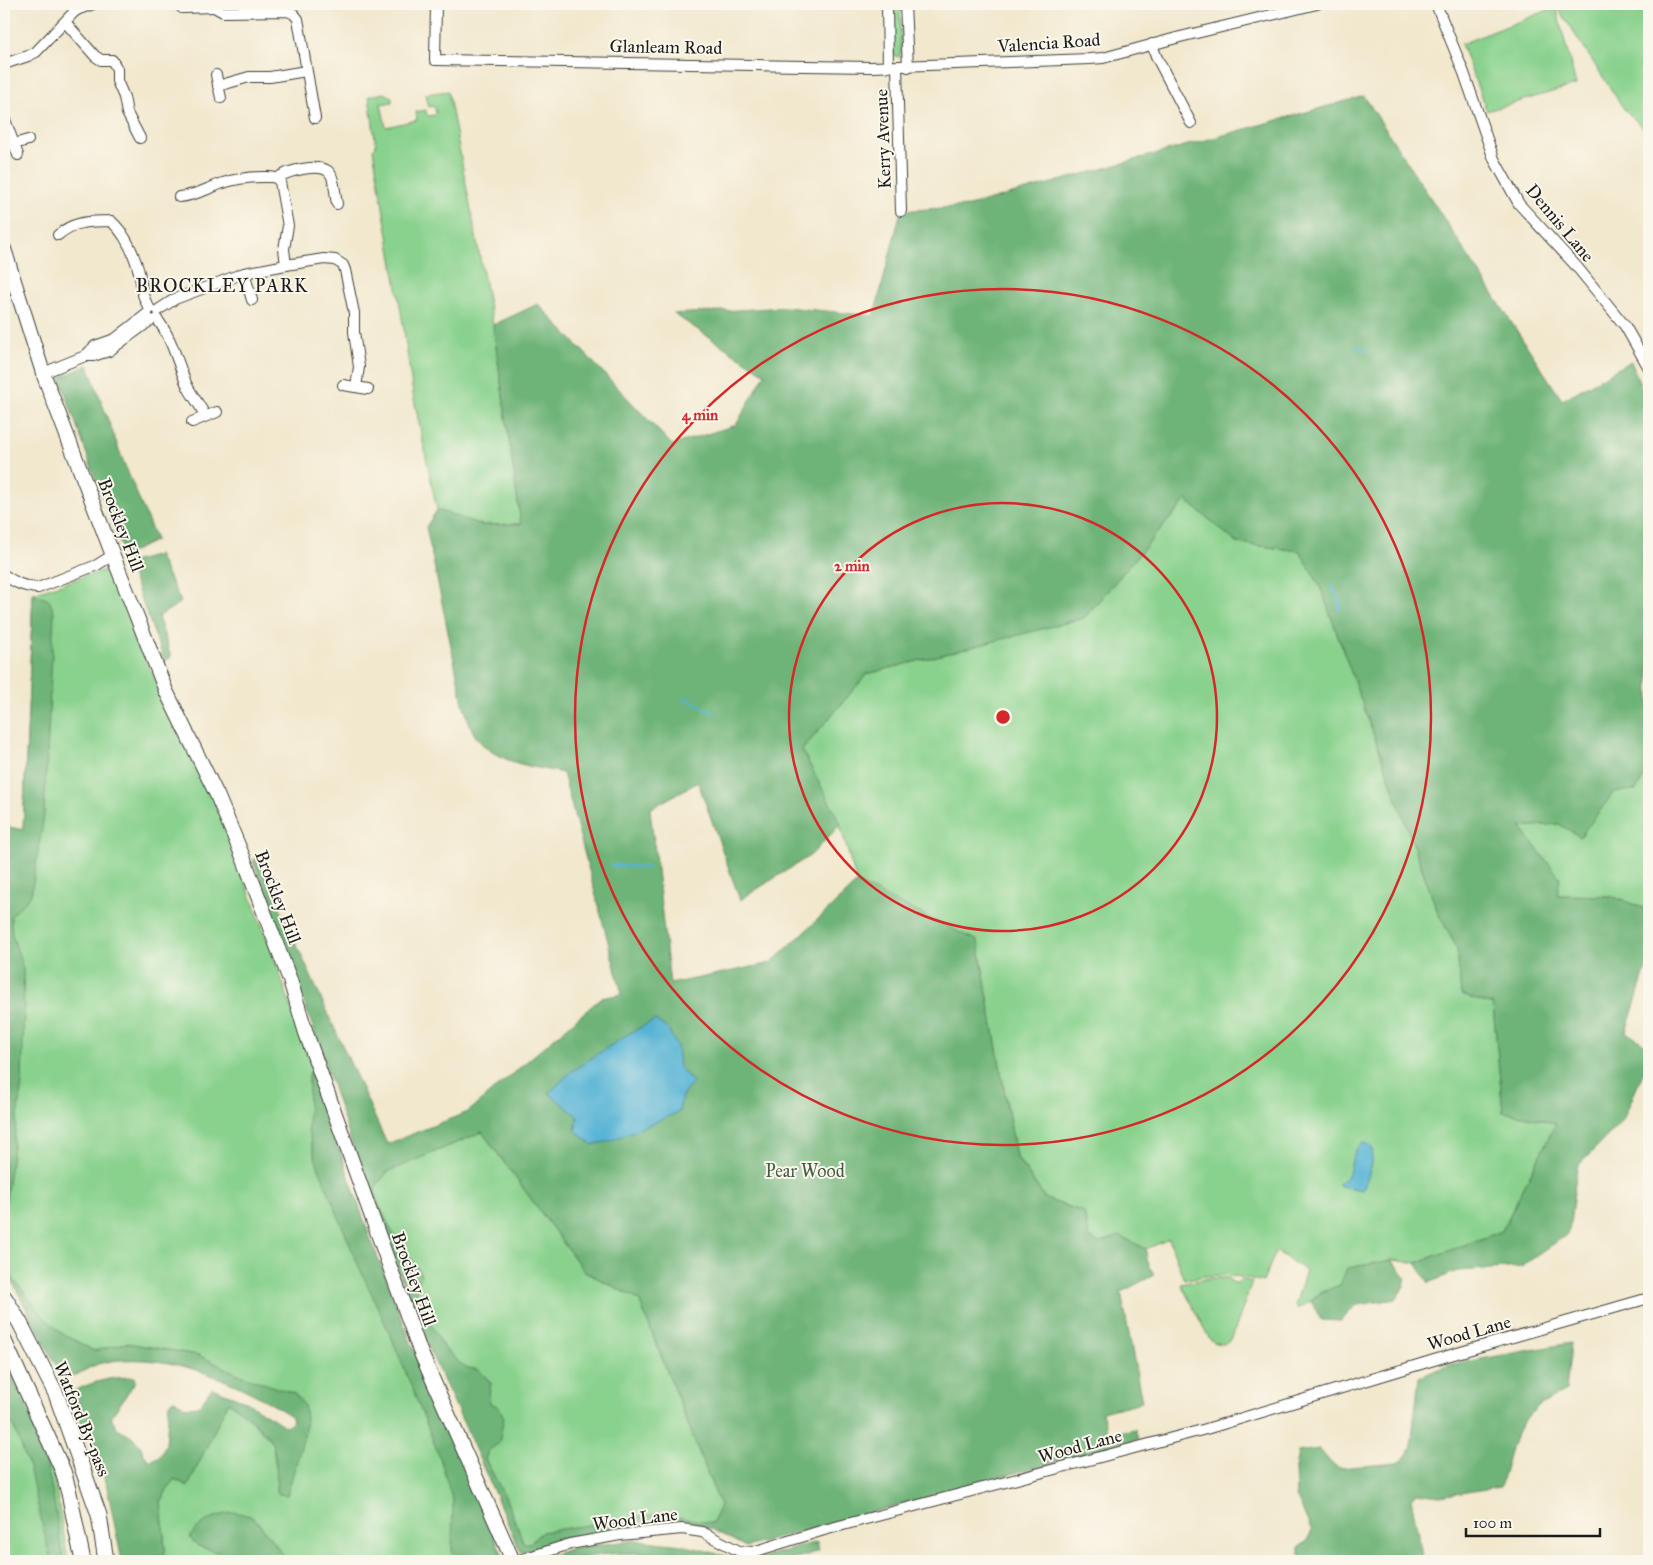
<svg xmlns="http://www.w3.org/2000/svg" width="1653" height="1565" viewBox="0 0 1653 1565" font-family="'IM FELL Great Primer',serif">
<rect width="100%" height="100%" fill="#fbf7ec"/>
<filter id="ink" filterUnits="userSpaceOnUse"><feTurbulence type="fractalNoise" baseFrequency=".02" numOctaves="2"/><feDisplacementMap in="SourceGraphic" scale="10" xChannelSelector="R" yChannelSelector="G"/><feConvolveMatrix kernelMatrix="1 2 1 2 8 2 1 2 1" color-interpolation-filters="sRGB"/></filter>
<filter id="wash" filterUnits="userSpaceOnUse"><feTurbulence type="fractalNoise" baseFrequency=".0096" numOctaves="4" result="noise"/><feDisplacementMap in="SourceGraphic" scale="20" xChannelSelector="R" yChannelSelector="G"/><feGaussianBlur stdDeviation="1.12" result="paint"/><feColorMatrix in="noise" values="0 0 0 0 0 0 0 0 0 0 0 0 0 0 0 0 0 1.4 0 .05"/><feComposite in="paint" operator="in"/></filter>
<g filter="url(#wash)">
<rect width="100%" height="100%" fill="#f1e8cd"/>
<g fill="#89d28d" stroke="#527754">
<polygon points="892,4 900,4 901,53 899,57 895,56 893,53"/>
<polygon points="1565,4 1649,4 1649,134 1624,109 1557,7"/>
<polygon points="1556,7 1576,85 1487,111 1461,44"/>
<polygon points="448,91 493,325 521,524 482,525 437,510 413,394 402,317 373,149 376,146 369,96 384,93 392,97 392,102 381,104 386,127 417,120 416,112 426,110 426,114 429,116 434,115 436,113 435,108 432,106 429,107 426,94"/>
<path d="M 1186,500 L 1237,543 L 1300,551 L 1320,586 L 1438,913 L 1457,948 L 1461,995 L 1493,1005 L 1503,1112 L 1556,1123 L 1502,1231 L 1416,1263 L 1392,1260 L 1379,1263 L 1340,1285 L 1320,1293 L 1311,1301 L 1297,1309 L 1295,1305 L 1306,1271 L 1276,1251 L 1263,1282 C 1236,1274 1212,1273 1184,1280 L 1169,1239 L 1146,1249 L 1120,1236 L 1100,1243 L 1089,1237 L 1084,1212 L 1046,1199 L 1016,1156 L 978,942 L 857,883 L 840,825 L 802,750 L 867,674 L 1084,618 Z"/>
<path d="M 111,568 L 145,658 L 168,708 L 215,801 L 278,969 L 369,1235 L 415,1353 L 505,1561 L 156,1561 L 164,1559 L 165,1549 L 161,1500 L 174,1479 L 188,1486 L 227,1402 L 244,1412 L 272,1442 L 277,1474 L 276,1491 L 279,1494 L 287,1495 L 306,1419 L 240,1375 L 198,1355 L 126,1343 L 94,1351 C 83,1345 70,1340 60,1332 C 39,1317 18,1288 4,1266 L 4,826 L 23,830 L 33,593 Z"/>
<polygon points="1649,771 1649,910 1611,896 1557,895 1519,827 1559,824 1614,791 1636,790 1646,774"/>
<polygon points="482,1132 584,1271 639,1300 720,1505 713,1524 661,1514 542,1532 530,1543 524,1544 505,1497 485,1459 488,1451 489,1395 491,1383 479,1370 464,1367 445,1349 426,1316 416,1292 416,1265 399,1246 376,1199 375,1188 387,1172"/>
<polygon points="1210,1278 1229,1278 1231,1282 1237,1283 1241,1279 1252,1282 1232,1338 1224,1344 1215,1343 1209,1338 1181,1284"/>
<polygon points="4,1347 32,1405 54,1477 68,1561 4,1561"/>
</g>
<g fill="#6eb478" stroke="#45684a" fill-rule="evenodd">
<path d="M 1364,96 L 1562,400 L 1631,361 L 1649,409 L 1649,771 L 1646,774 L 1636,790 L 1614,792 L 1580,837 L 1559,824 L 1520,827 L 1560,878 L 1557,895 L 1611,896 L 1649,910 L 1649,959 L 1626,1032 L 1649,1047 L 1649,1059 L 1623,1120 L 1577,1167 L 1569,1233 L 1521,1267 L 1457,1271 L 1429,1283 L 1416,1263 L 1502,1231 L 1556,1123 L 1503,1112 L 1493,1005 L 1461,995 L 1457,948 L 1438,913 L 1320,586 L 1300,551 L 1237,543 L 1186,500 L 1084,618 L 867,674 L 802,750 L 841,824 L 811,855 L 740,900 L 698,782 L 650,809 L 670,984 L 771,963 L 857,883 L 978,941 L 1016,1157 L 1046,1199 L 1084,1212 L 1089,1237 L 1100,1243 L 1120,1236 L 1146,1249 L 1147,1260 L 1154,1275 L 1121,1292 L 1142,1402 L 1102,1412 L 1108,1434 L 1135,1429 L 1138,1439 L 746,1547 L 711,1529 L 690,1523 L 666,1524 L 584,1535 L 550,1543 L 521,1553 L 464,1424 L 433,1358 L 383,1232 L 367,1189 L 311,1022 L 253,860 L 255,858 L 265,875 L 387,1144 L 468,1112 L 601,998 L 622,994 L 563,773 C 535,767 501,764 480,742 C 471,732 467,716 463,703 L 426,527 L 437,510 L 482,525 L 521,524 L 493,325 L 538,304 L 672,445 L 736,425 L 765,374 L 674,314 L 786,307 L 874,316 L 901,211 L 969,206 ZM 482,1132 L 584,1271 L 639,1300 L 720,1505 L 713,1523 L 661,1514 L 542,1532 L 530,1543 L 524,1544 L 505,1497 L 485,1459 L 488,1451 L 499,1443 L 504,1417 L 498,1406 L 490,1403 L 489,1395 L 491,1383 L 479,1370 L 464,1367 L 445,1349 L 426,1316 L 416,1292 L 421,1275 L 416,1265 L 399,1246 L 376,1200 L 375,1188 L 387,1172 Z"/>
<polygon points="88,365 122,458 156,540 130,553 129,557 132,562 158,555 181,602 158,617 171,656 165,662 93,472 60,378"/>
<path d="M 33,593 L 49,600 L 54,612 L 44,816 L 31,895 L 11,916 L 12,934 L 23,968 L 24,1006 L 22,1083 L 4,1212 L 4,1083 C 11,1071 7,1058 4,1045 L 4,826 L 23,830 Z"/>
<polygon points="312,1072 369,1235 415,1353 505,1561 457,1561 452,1551 453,1502 440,1458 393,1341 356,1260 316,1161 308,1130 309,1073"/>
<path d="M 4,1257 L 7,1271 L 43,1316 L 60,1332 L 94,1351 L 126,1343 L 198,1355 L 240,1375 L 295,1394 L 304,1405 L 306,1419 L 304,1436 L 287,1495 L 279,1494 L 276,1491 C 277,1479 277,1451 271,1441 C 263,1428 241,1410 228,1402 L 188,1486 L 174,1479 L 161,1500 L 165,1549 L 164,1559 L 156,1561 L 122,1561 L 106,1482 L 96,1454 L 68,1394 C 91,1382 108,1377 135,1377 L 136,1381 L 111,1417 L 117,1428 L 132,1436 L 141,1447 L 144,1455 L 151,1461 L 161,1455 L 166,1444 L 169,1403 L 174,1400 L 186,1407 L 199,1406 L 212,1388 L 245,1401 L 283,1425 L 289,1426 L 292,1422 L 291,1416 C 244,1385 180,1356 123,1360 C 113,1360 101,1363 93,1366 C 83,1370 76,1378 65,1377 L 59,1371 L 4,1266 Z"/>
<polygon points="1392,1260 1406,1278 1404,1286 1396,1299 1357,1305 1341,1321 1321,1320 1311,1301 1320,1293 1340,1285 1347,1268"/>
<path d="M 1571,1343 L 1566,1391 C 1555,1397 1542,1403 1532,1412 C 1512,1430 1508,1462 1500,1487 L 1440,1496 L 1416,1493 L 1411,1498 L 1423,1561 L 1302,1561 L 1299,1554 L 1299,1547 L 1306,1542 L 1312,1531 L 1296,1496 L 1295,1468 L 1298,1452 L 1319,1449 L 1332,1464 L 1339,1468 L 1397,1463 C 1404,1459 1408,1455 1411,1446 L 1419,1377 L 1452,1364 Z"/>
<path d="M 4,1361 C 19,1393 35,1425 45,1460 C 54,1493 58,1527 63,1561 L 51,1561 L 29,1468 L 16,1432 L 4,1407 Z"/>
<path d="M 235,1512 L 254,1517 L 288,1561 L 239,1561 L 228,1556 L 198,1546 L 190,1538 C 199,1521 217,1515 235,1512 Z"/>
<polygon points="637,1540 682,1545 739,1559 755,1559 817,1542 819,1551 788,1561 698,1561 638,1553 608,1554 562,1561 535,1561 572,1548"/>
</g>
<g fill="#55b3d4" stroke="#386878">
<polygon points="655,1020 668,1029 677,1046 679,1067 693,1082 682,1096 679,1112 610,1141 592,1145 575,1130 578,1117 549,1093 572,1071 628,1034"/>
<path d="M 1363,1143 L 1370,1145 L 1373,1150 L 1369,1174 L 1363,1190 L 1340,1186 L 1338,1183 L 1348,1177 C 1352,1165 1351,1150 1363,1143 Z"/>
</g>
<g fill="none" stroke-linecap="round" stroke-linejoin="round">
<g stroke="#55b3d4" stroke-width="2.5">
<polyline points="1355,347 1366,350"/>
<polyline points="1332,586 1339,599 1340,611"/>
<polyline points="685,698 714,713"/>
<polyline points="611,865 648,868"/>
</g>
</g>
</g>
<g filter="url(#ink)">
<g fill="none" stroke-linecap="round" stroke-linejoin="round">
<g stroke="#3c3b37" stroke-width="12">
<g id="minor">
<polyline points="436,4 435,60 872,67 1089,59 1103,58 1180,37 1317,4"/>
<polyline points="887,4 888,67"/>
<polyline points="905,4 908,67"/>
<polyline points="1436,4 1464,73 1494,159 1519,204 1577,267 1625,326 1649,368"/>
<polyline points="214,7 223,12 288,11 294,14 298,19 315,118"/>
<polyline points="182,8 214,7 213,4"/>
<polyline points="66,23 95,56 101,60 112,60 117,69 117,81 124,97 127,113 140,138"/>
<polyline points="1152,44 1156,56 1191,123"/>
<polyline points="4,64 28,56 36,52 74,12 79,9 93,4"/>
<polyline points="897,67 901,211"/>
<polyline points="216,75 221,98"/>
<polyline points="218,86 249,77 270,77 306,71"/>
<polyline points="4,117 18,155"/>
<polyline points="14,144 28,140"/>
<path d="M 278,178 C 287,171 321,162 330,173 C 335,180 335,195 337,204"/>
<path d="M 179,197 C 194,196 207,189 220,184 C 234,179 248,177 263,177 C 270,177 276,176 280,182 L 288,226 L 284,249 L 286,265"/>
<path d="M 58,235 C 75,220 91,222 111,221 C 127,235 135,256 140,276 C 142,289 142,298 150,309"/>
<polyline points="244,273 252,300"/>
<polyline points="158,310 175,299 244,273 286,265 324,259 335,260 343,265 345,270 354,313 354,332 359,367 356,387"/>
<path d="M 157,319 C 172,338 177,361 186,383 C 191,395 200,404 205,416"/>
<polyline points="85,356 95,346 115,339 147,314"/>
<polyline points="43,373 85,356 93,356 109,351 151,320"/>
<polyline points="343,385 368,389"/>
<polyline points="192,422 217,412"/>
<path d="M 4,575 C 16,583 24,587 38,588 L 97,565 L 108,558 L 114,558"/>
<polyline points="517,1561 570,1544 620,1535 682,1529 702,1532 739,1551 753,1552 824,1530 1206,1429 1454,1354 1649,1298"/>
</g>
</g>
<g stroke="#3c3b37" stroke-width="16">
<polyline id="major" points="4,249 43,373 117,566 166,691 217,795 243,857 290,980 306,1033 420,1351 513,1561"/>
</g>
<g stroke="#3c3b37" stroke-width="17">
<g id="highway">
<polyline points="4,1297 20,1323 56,1394 99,1515 106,1561"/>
<polyline points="4,1341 63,1471 69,1493 83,1561"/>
</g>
</g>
<use href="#minor" stroke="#fff" stroke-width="10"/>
<use href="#major" stroke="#fff" stroke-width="14"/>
<use href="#highway" stroke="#fff" stroke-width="15"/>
</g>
</g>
<g fill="none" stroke="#d62828" stroke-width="2.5">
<circle cx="1003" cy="717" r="214"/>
<circle cx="1003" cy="717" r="428"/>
</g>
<g text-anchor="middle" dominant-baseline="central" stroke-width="4" stroke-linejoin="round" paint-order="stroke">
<g font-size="18" fill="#1c1c1c" stroke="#fbf7ec">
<text transform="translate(1049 43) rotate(-4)">Valencia Road</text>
<text transform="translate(666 47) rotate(1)">Glanleam Road</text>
<text transform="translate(883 139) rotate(-92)">Kerry Avenue</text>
<text transform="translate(1560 223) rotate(50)">Dennis Lane</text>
<text transform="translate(121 525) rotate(69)">Brockley Hill</text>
<text transform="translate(278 897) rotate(69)">Brockley Hill</text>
<text transform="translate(414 1279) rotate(70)">Brockley Hill</text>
<text transform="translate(1469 1333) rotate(-16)">Wood Lane</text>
<text transform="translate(82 1419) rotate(68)">Watford By-pass</text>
<text transform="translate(1080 1446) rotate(-15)">Wood Lane</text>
<text transform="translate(635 1519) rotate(-7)">Wood Lane</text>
</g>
<g font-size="18" fill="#425c44" stroke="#fbf7ec">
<text x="805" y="1171">Pear Wood</text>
</g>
<g font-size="19" letter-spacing="1" fill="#1c1c1c" stroke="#fbf7ec">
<text x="222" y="285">BROCKLEY PARK</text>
</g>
</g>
<circle cx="1003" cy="717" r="8" fill="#d62828" stroke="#fbf7ec" stroke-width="2.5"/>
<g font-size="15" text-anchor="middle" font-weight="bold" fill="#d62828" stroke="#fbf7ec" stroke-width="4" stroke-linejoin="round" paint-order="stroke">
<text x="700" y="420">4 min</text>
<text x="852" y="571">2 min</text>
</g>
<rect width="1653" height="1565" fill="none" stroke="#fbf7ec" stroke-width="20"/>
<path d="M1466 1528v8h134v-8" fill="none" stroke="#1c1c1c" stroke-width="2.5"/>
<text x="1473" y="1528" font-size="15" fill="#1c1c1c" stroke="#fbf7ec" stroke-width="4" paint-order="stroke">100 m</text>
</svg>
